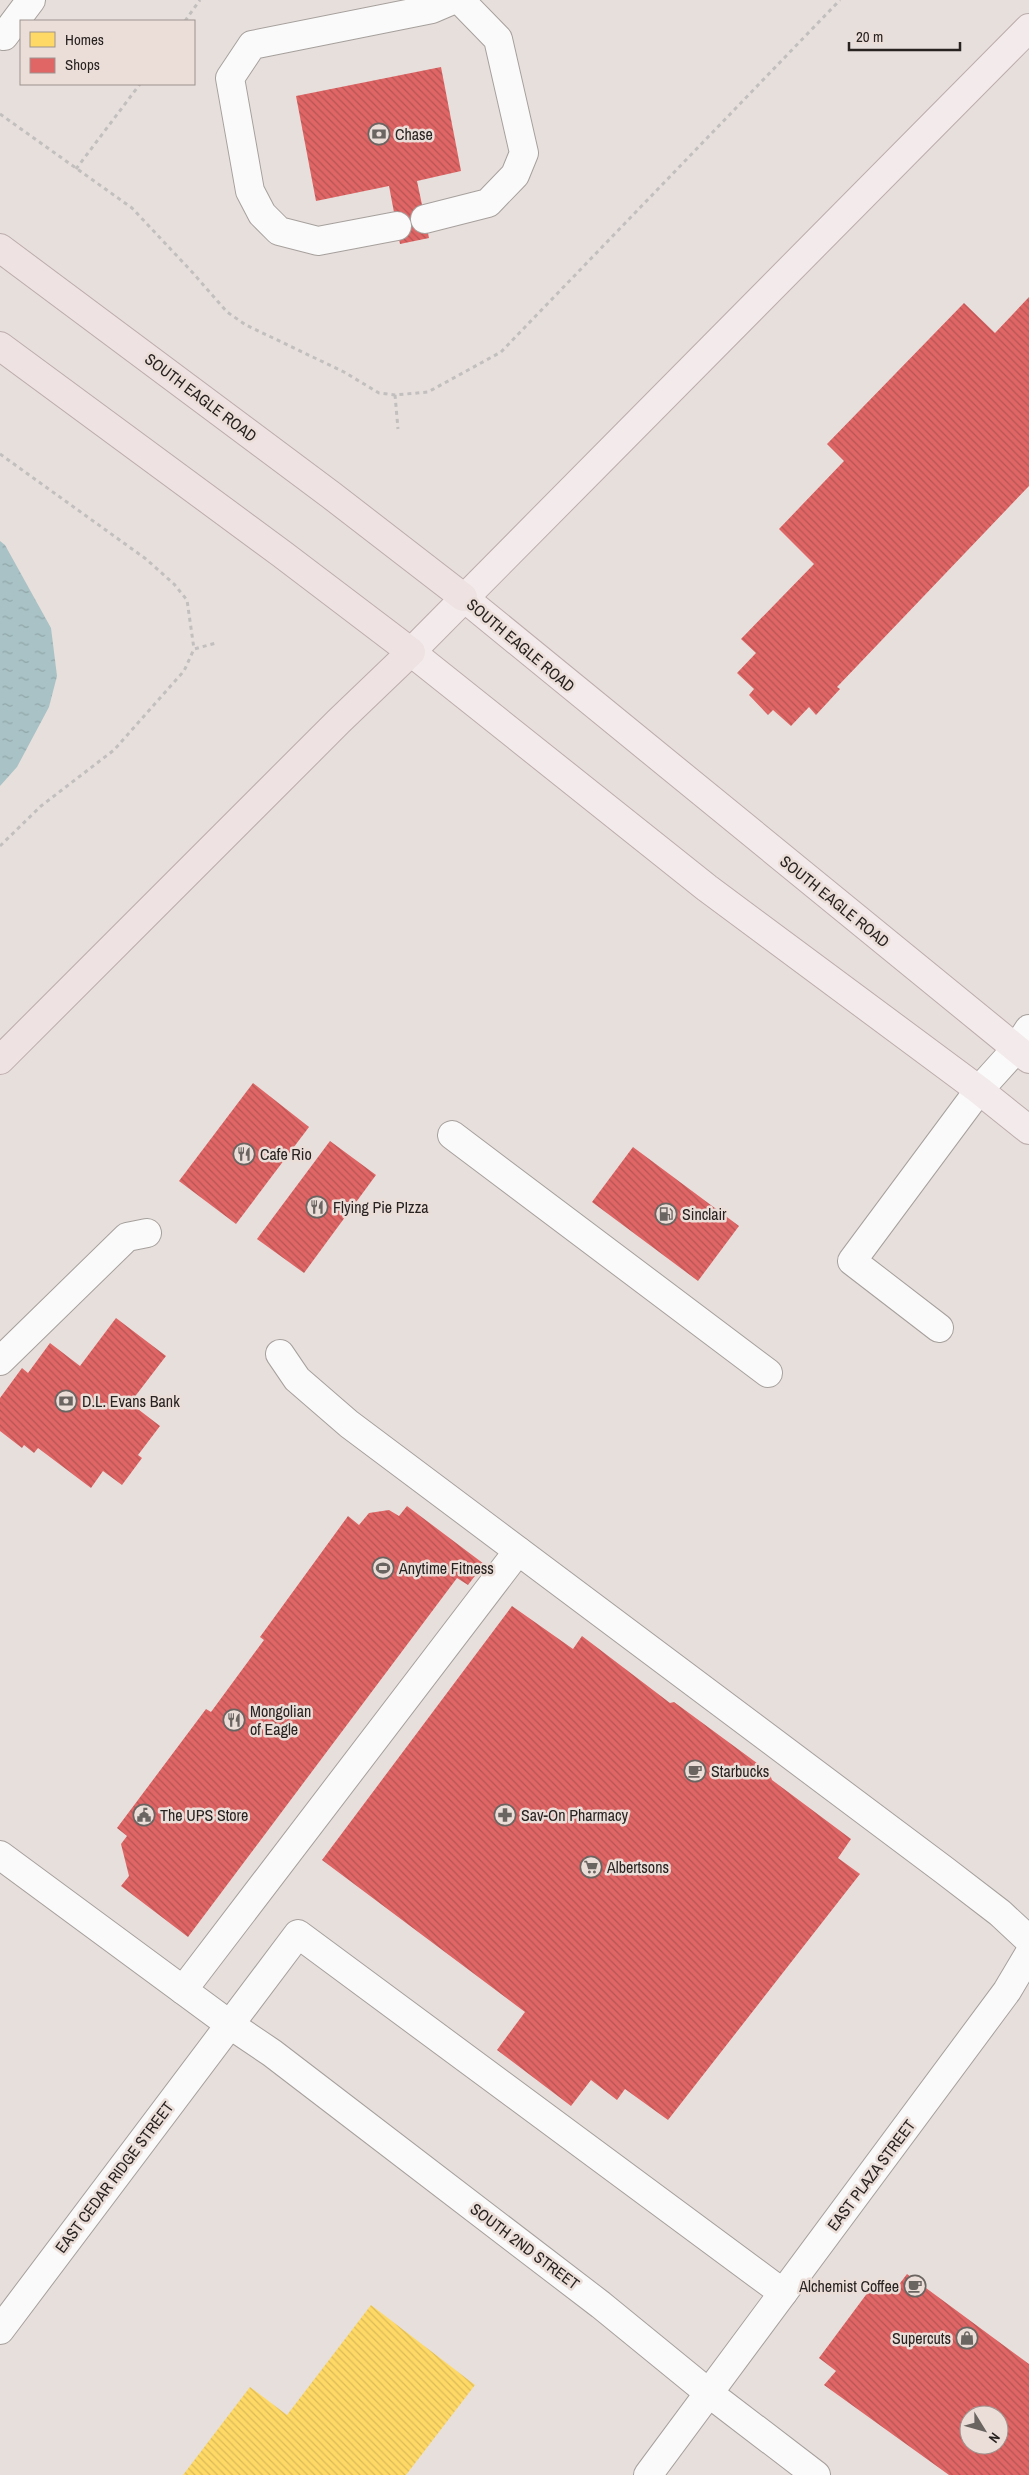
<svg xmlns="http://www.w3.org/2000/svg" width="1029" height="2475" viewBox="0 0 1029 2475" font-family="'Archivo Narrow',sans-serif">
<defs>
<pattern id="water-ripples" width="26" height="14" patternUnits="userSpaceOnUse" patternTransform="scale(1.25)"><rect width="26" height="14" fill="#a9c2c5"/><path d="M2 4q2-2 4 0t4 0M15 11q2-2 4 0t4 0" fill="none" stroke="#91a6a9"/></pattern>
<pattern id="homes-back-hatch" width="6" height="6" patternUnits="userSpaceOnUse" patternTransform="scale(1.25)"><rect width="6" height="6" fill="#ffd966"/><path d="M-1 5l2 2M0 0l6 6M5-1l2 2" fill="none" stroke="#dbba58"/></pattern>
<pattern id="shops-back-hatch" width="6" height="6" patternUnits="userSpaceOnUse" patternTransform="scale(1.25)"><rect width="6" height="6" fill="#e06666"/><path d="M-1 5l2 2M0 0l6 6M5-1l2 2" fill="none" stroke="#b65454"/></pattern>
</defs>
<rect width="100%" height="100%" fill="#e7dfdc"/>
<polygon fill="url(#water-ripples)" points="0,541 5,545 51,628 57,676 49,707 17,767 0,786"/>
<polygon fill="url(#homes-back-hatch)" points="371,2305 475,2385 406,2475 183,2475 250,2387 287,2415"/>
<g fill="url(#shops-back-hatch)" fill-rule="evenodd">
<polygon points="441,67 461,171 417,181 429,238 400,244 389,186 316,201 296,96"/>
<polygon points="1029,297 1029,486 837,687 840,689 816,715 809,707 791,726 773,710 768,715 749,695 754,689 737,673 756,653 741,639 814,564 779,529 844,461 827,444 964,303 995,333"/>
<polygon points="253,1083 309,1127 236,1224 179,1181"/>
<polygon points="330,1141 376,1175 304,1273 257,1239"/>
<polygon points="633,1147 739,1226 698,1281 592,1202"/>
<polygon points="116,1318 166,1356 130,1403 160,1426 138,1455 142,1458 122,1485 103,1471 91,1488 38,1448 34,1453 24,1445 22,1448 0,1431 0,1398 22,1368 28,1373 50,1343 80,1366"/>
<polygon points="407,1506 484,1564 468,1585 457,1578 188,1937 121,1886 129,1876 121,1844 127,1836 117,1828 206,1709 211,1712 264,1640 260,1637 348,1516 359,1525 369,1513 389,1510 399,1516"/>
<polygon points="512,1606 573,1649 582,1636 670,1703 674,1702 769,1772 772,1780 851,1839 838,1858 860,1874 668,2120 625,2089 617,2100 591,2080 571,2106 497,2050 525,2012 322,1860"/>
<path d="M 907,2274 L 1029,2364 L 1029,2475 L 949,2475 L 824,2385 L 836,2371 L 819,2358 L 877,2280 L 894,2291 ZM 969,2415 L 999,2415 L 999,2445 L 969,2445 Z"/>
</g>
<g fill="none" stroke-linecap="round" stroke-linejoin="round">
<g stroke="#a6a09d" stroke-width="30">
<g id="minor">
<polyline points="0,33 4,36 31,0"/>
<polyline points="425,219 488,203 515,175 524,153 498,39 460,0"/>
<polyline points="397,226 318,241 279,231 262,214 250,191 230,78 252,45 432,9 453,0"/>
<polyline points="452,1135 768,1373"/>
<polyline points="939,1328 852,1261 979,1090 1016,1049 1029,1029"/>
<polyline points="280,1354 297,1379 349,1424 944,1870 1000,1913 1029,1940"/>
<polyline points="0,1361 127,1237 147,1233"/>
<polyline points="0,1855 229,2024 272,2053 601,2305 710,2394 816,2475"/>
<polyline points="183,1990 518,1551"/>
<polyline points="0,2330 298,1934 783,2293"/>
<polyline points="648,2475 1007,1991 1029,1954"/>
</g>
</g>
<g stroke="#bdacac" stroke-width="30">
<g id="major">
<polyline points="1029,28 411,652 707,888 979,1090 1029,1130"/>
<polyline points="463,597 1029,1059"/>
</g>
</g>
<g stroke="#bdacac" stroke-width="30">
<g id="highway">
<polyline points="0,248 331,495 463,597"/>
<polyline points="0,346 282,554 411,652 339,721 0,1060"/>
</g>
</g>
<g stroke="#c2bfbf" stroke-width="3" stroke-dasharray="4 4" stroke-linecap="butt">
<polyline points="185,21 200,0"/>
<polyline points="0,114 132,208 193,273 227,312 246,325 344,372 379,393 395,395 428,392 501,352 840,0"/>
<polyline points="76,169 140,84"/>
<polyline points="395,395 398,429"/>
<polyline points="0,454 146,559 174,584 187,600 194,649"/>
<polyline points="0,846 41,806 114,750 184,671 194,649 216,643"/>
</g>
<use href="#minor" stroke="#fbfafa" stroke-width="28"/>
<use href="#major" stroke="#f3ebeb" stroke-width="28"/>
<use href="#highway" stroke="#eee2e2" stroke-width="28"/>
</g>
<defs>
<g id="bank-ring" transform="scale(1.125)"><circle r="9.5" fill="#ebded8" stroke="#6b6562" stroke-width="1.5"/><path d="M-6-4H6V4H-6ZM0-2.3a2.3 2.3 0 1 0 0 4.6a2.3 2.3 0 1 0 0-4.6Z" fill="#6b6562"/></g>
<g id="restaurant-ring" transform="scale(1.125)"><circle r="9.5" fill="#ebded8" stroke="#6b6562" stroke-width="1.5"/><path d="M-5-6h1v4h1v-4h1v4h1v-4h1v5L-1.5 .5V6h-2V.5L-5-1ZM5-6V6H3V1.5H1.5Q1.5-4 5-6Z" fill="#6b6562"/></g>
<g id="fuel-ring" transform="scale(1.125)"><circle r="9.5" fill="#ebded8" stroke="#6b6562" stroke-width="1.5"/><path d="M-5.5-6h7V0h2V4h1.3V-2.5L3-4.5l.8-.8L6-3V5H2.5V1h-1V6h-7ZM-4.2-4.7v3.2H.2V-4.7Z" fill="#6b6562"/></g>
<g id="stadium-ring" transform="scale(1.125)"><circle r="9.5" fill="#ebded8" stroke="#6b6562" stroke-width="1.5"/><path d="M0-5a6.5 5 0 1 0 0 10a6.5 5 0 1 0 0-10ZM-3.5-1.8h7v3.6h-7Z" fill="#6b6562"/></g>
<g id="cafe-ring" transform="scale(1.125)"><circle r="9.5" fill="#ebded8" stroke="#6b6562" stroke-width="1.5"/><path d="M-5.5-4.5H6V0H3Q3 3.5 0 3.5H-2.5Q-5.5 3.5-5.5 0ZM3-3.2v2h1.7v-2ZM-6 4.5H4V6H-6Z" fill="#6b6562"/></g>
<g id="civic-ring" transform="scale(1.125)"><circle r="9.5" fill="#ebded8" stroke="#6b6562" stroke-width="1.5"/><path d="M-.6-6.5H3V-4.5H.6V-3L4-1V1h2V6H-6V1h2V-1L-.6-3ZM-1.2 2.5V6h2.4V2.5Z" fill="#6b6562"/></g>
<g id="pharmacy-ring" transform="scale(1.125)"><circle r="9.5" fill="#ebded8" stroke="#6b6562" stroke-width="1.5"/><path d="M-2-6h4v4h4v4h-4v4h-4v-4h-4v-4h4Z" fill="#6b6562"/></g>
<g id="supermarket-ring" transform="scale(1.125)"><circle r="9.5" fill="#ebded8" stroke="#6b6562" stroke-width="1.5"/><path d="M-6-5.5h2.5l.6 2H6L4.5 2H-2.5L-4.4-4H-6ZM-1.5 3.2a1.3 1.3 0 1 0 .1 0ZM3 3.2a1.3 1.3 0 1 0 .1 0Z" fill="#6b6562"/></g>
<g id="shop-ring" transform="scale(1.125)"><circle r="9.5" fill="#ebded8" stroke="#6b6562" stroke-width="1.5"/><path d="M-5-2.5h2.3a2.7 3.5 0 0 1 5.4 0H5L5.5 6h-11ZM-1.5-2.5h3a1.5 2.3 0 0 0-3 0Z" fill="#6b6562"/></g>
</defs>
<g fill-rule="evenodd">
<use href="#bank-ring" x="379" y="134"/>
<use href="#restaurant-ring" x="244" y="1154"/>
<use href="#restaurant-ring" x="317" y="1207"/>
<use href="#fuel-ring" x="666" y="1214"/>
<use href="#bank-ring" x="66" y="1401"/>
<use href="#stadium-ring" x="383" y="1568"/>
<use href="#restaurant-ring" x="234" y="1720"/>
<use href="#cafe-ring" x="695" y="1771"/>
<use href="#civic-ring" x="144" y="1815"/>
<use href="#pharmacy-ring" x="505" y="1815"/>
<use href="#supermarket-ring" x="591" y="1867"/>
<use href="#cafe-ring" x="915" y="2286"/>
<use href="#shop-ring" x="967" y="2338"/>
</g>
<g text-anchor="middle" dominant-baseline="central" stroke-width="5" stroke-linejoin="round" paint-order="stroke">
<g font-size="16" fill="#282321" stroke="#ebded8" text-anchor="start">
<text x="395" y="134">Chase</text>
<text x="260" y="1154">Cafe Rio</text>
<text x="333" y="1207">Flying Pie PIzza</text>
<text x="682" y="1214">Sinclair</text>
<text x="82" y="1401">D.L. Evans Bank</text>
<text x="399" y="1568">Anytime Fitness</text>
<text x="250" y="1711">Mongolian<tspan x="250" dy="18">of Eagle</tspan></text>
<text x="711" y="1771">Starbucks</text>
<text x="160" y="1815">The UPS Store</text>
<text x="521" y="1815">Sav-On Pharmacy</text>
<text x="607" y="1867">Albertsons</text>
<text x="899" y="2286" text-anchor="end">Alchemist Coffee</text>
<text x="951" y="2338" text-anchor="end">Supercuts</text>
</g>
<g font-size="16" fill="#282321" stroke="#ebded8">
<text transform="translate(201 397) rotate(37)">SOUTH EAGLE ROAD</text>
<text transform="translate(521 645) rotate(40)">SOUTH EAGLE ROAD</text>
<text transform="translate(835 901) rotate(39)">SOUTH EAGLE ROAD</text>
<text transform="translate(871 2175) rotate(-53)">EAST PLAZA STREET</text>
<text transform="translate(114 2177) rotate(-53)">EAST CEDAR RIDGE STREET</text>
<text transform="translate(525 2246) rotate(37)">SOUTH 2ND STREET</text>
</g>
</g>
<rect x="20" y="20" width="175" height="65" fill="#ebded8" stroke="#9d938f"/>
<rect x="30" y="32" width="25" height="15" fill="#ffd966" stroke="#9d938f"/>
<text x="65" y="45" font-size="15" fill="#282321">Homes</text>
<rect x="30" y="58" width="25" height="15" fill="#e06666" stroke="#9d938f"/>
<text x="65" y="70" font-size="15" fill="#282321">Shops</text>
<g transform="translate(984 2430) rotate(127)"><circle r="24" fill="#ebded8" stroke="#9d938f"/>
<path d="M0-4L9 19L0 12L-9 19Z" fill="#6b6562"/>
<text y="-8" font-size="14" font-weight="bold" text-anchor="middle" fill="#282321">N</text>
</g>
<path d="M849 42v8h111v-8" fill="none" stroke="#282321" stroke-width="2.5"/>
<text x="856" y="42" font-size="15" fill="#282321" stroke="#ebded8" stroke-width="4" paint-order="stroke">20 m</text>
</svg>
